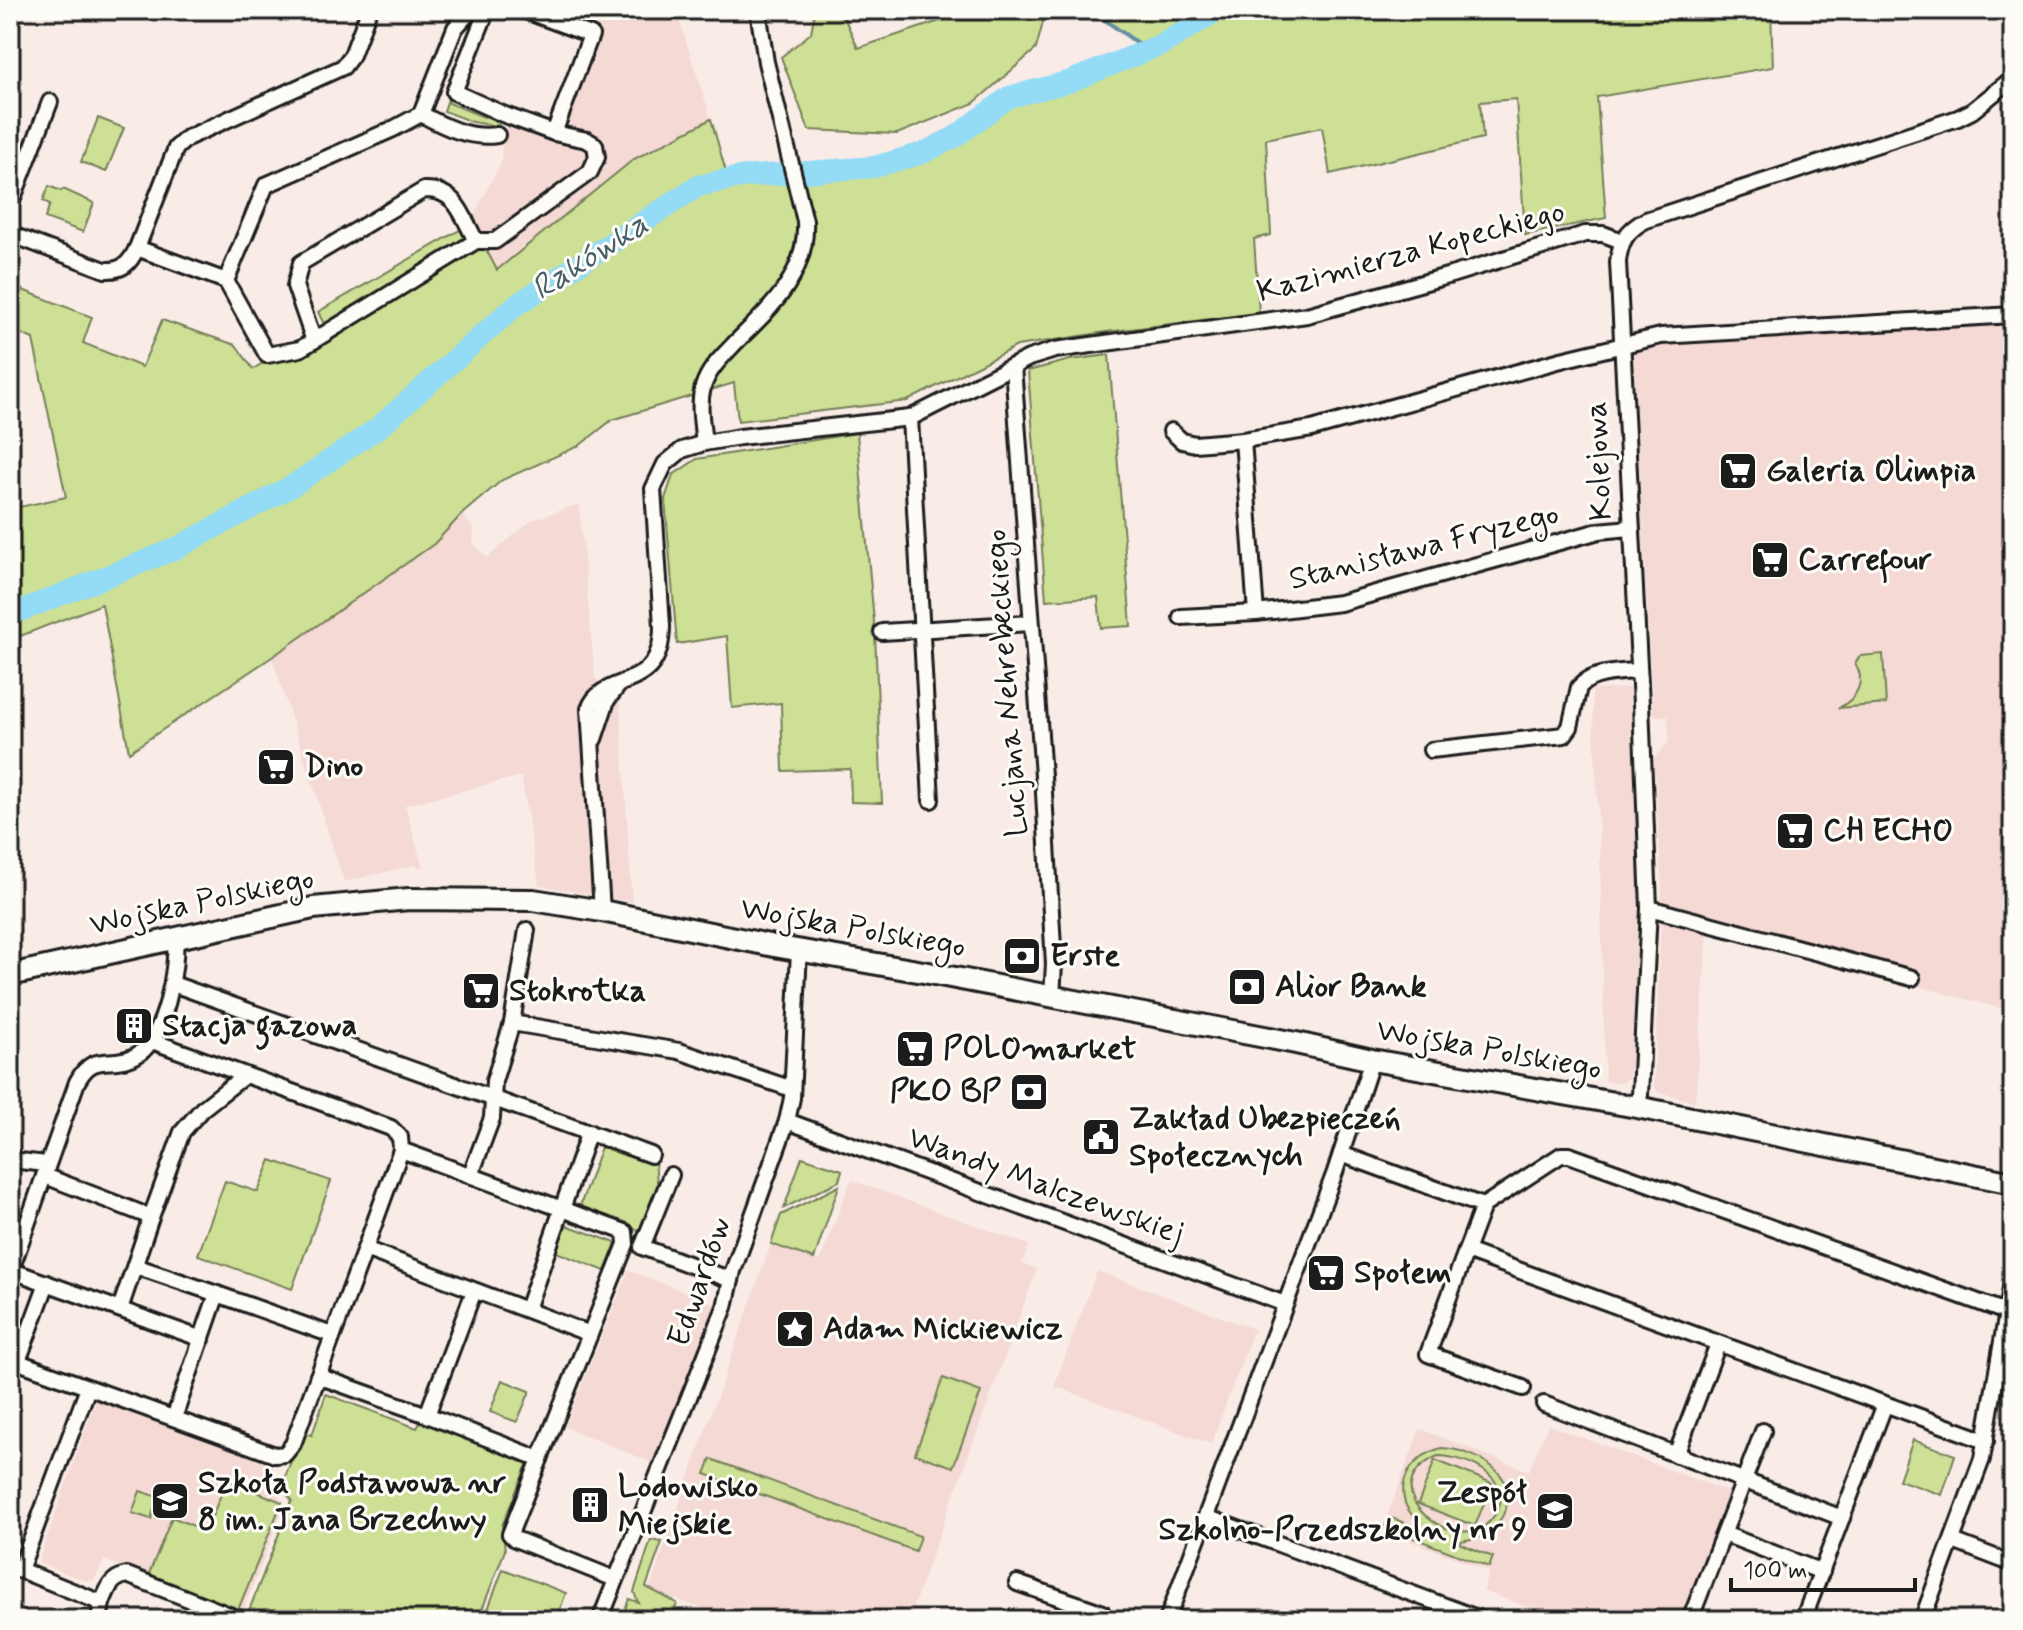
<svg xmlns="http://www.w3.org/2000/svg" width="2023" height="1630" viewBox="0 0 2023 1630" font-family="Mynerve,sans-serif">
<rect width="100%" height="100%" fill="#f9ece7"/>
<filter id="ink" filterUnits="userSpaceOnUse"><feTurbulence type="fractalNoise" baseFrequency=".0125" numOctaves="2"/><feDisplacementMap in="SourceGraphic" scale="16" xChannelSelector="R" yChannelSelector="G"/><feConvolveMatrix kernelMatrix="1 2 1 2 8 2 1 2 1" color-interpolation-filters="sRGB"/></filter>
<g filter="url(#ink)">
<g fill="#f4d9d4">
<polygon points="600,10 676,10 711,119 634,159 496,270 472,219 501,162 502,143 509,122 552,139"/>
<polygon points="2013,323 2013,1012 1708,929 1695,1102 1658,1092 1654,1086 1662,892 1654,759 1669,742 1668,716 1657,716 1653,712 1633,351 1659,341"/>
<polygon points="579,504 595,678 620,704 632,902 539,885 521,776 405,805 423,868 414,865 344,882 272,657 434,544 462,514 474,529 473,543 487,558 532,520"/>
<polygon points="1629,688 1639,885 1632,1054 1629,1077 1622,1083 1605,1081 1600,856 1592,690"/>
<polygon points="851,1180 1029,1245 1022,1264 1037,1269 908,1620 737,1620 649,1590 771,1244 820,1261"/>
<polygon points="629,1270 717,1305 653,1463 565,1427"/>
<polygon points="1097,1271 1254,1329 1211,1444 1054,1386"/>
<polygon points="97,1397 265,1461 275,1471 269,1490 279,1495 284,1507 242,1613 104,1560 95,1579 87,1581 38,1563"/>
<polygon points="1548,1425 1729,1492 1681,1620 1543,1620 1534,1616 1536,1610 1483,1591 1489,1571 1382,1530 1420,1429 1529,1471"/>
</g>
<g fill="#cde095" stroke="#747e58" stroke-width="2" fill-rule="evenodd">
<polygon points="815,10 849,10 843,15 858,48 973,10 1041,10 1045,15 1036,49 974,103 897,134 809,130 781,57 811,33"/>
<polygon points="1091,10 1771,10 1773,67 1597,97 1606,218 1525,235 1516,99 1480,102 1483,138 1330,174 1322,127 1266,139 1271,235 1254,239 1259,313 1106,332 1017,346 907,401 738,421 734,383 612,420 579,446 502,480 462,514 434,544 272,657 129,752 102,604 10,640 10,509 66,497 33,339 10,329 10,285 92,317 83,343 142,367 162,320 236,345 253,369 325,326 318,312 472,223 497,270 634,159 711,119 728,179 874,167 923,153 955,137 1009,97 1068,82 1146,50"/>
<polygon points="448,99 449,103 484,117 486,115 500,120 498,126 472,122 444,111"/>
<polygon points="98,118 124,128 106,172 81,162"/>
<polygon points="49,186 61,191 63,189 94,203 83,232 45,218 50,204 43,201"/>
<polygon points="1109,355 1131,626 1101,628 1098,597 1046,600 1028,371 1070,360"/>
<polygon points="857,433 875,633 882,803 851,802 850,769 783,771 781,703 732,708 727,636 677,644 665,499 673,475 697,459"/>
<path d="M 1883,654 L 1886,704 L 1838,708 C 1856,700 1867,681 1855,664 L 1860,656 Z"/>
<polygon points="603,1141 655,1161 658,1192 643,1232 579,1209"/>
<polygon points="802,1157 842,1170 839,1181 784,1208"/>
<polygon points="271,1160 331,1181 292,1289 198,1255 225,1181 258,1192"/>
<polygon points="839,1186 814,1259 771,1244 781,1215"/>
<polygon points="566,1225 616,1243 605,1271 556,1252"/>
<polygon points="943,1378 981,1392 953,1467 915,1454"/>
<polygon points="502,1380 530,1391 517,1422 490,1412"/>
<polygon points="326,1394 417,1428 422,1419 529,1460 502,1526 505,1550 478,1620 258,1620 247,1616 292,1500 281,1488 302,1432 312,1435"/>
<polygon points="1913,1440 1955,1455 1942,1495 1899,1480"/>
<path d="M 1441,1448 C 1471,1449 1518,1471 1506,1508 C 1503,1517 1495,1529 1487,1534 C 1479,1539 1466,1539 1457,1542 L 1493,1557 L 1489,1567 L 1385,1527 L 1389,1517 L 1424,1530 C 1418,1521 1408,1513 1405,1503 C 1397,1476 1417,1455 1441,1448 ZM 1438,1456 C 1469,1456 1523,1482 1491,1520 C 1458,1559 1365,1489 1438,1456 Z"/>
<polygon points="711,1459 920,1536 915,1551 705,1474"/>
<polygon points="1435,1460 1492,1483 1475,1526 1418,1504"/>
<polygon points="227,1480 282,1502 238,1610 149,1574 172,1517 206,1531"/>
<polygon points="140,1491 158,1497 151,1519 132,1513"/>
<polygon points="651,1540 662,1542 646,1587 677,1603 673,1615 685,1620 621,1620 629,1599 638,1602 634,1592"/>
<polygon points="503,1569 566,1593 556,1620 484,1620"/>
</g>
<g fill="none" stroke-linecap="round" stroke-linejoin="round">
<polyline stroke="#648f9f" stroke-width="4" points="1091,10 1147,50"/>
<polyline stroke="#94dbf6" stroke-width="22" points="10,615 175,549 292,486 378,428 515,306 698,186 740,177 874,167 923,153 955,137 1009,97 1068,82 1163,44 1218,10"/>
<g stroke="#1c1c1c" stroke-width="20">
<g id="street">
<polyline points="471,10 455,28 421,114 393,129 266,185 226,281 267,355 300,349 476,241 495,241 590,172 597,157 595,145 587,140 554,133 505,115 454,92 487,10"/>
<polyline points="523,10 591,35 554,133"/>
<path d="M 421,114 C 445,127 469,139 497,135"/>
<polyline points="10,206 50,102"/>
<path d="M 10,234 L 105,270 C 123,271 130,263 137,248"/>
<polyline points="226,281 137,248 176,148 187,138 343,67 352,55 369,10"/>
<path d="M 314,341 L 295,286 L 301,263 L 424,190 C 457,189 462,216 476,241"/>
<polyline points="1013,366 1043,776 1054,964 1052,996"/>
<polyline points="910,418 931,800"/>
<polyline points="1171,431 1182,441 1195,444 1243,440 1312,429 1561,360 1661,336 2013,315"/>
<polyline points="1243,440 1256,613"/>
<path d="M 704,443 C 702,424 698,405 703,387 C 709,368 723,356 736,342 C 771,308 808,274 805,221 L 766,62 L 758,10"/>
<polyline points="1181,617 1256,613 1340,603 1599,531 1630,528"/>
<polyline points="882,632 1030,623"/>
<polyline points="594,739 607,700 618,686"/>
<path d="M 1431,750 L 1564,735 L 1570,727 L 1579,687 C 1592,672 1620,672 1639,671"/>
<polyline points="1649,908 1912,978"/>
<path d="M 602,911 L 589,709 C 603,670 662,696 662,626 L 653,489 L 665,464 L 682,450 L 704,443 L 740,437 L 910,418 L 1029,358 L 1055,350 L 1307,315 L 1451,275 L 1585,234 L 1603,234 L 1622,241"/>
<polyline points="173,984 651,1155"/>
<polyline points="512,1023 527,930"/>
<polyline points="152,1041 391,1128 400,1137 401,1150 625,1232 626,1244 510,1534 515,1539 615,1579"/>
<path d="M 1637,1107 L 1640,1095 L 1649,908 L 1641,704 L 1618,262 C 1620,241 1627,230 1646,220 L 1958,118 L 1972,111 L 2013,78"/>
<polyline points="787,1121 1285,1304"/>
<polyline points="1341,1154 1483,1206 1561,1155 1569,1155 2006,1312"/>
<polyline points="10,1160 47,1164"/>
<polyline points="471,1174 492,1118 494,1081 512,1023 679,1051 792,1089"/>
<polyline points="671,1175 642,1247 731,1280"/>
<polyline points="45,1176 151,1217 120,1309"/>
<polyline points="1483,1206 1466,1251 1986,1441"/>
<polyline points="151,1217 182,1132 202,1109 244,1076"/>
<polyline points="365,1249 401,1150"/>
<polyline points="1466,1251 1428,1354 1523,1388"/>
<polyline points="135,1266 217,1294"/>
<polyline points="10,1270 202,1339"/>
<path d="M 11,1270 L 77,1082 C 94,1050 109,1069 135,1056 C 165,1041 178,968 175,937"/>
<polyline points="527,1309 589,1132"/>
<polyline points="10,1359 275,1455 285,1454 293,1444 365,1249 590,1334"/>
<polyline points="18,1361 47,1283"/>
<polyline points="318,1376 427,1415 474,1291"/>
<polyline points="1544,1404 1842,1518"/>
<polyline points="427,1415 540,1459"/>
<polyline points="174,1418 217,1294 332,1335"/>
<polyline points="1676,1455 1718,1344"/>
<polyline points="1206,1517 1483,1620"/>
<polyline points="1724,1534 1822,1572"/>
<polyline points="1953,1541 2013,1564"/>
<polyline points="10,1566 102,1603 99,1620"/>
<polyline points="20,1570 88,1388"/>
<polyline points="1017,1583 1092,1609 1103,1613 1107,1620"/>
<path d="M 102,1603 C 108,1588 111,1578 127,1575 L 242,1620"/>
<polyline points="600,1620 725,1307 733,1271 787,1121 792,1098 799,950"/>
<polyline points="1167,1620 1335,1172 1372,1060"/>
<polyline points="1690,1620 1763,1431"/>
<polyline points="1803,1620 1885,1404"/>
<polyline points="1922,1620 1982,1459 2013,1277"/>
</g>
</g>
<g stroke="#1c1c1c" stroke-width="26">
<polyline id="secondary" points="10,975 313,908 409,899 533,900 602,911 774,946 929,973 1296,1043 1372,1060 1637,1107 2013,1183"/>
</g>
<use href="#street" stroke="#fdfcf7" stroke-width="14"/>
<use href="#secondary" stroke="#fdfcf7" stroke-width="20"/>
</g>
</g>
<defs>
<g id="supermarket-square" transform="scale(2)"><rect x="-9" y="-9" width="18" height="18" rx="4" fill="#1c1c1c" stroke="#fdfcf7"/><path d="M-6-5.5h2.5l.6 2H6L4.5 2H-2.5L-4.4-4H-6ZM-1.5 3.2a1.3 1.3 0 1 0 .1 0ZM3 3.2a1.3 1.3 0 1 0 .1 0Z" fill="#fff"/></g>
<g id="bank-square" transform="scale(2)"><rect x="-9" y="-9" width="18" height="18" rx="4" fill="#1c1c1c" stroke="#fdfcf7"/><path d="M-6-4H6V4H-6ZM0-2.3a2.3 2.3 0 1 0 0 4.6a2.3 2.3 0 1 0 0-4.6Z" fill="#fff"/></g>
<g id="building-square" transform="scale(2)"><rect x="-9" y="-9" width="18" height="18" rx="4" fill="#1c1c1c" stroke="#fdfcf7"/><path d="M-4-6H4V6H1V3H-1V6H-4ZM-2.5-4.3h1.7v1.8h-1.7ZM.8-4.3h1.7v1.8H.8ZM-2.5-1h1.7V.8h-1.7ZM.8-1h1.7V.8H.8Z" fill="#fff"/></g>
<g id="civic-square" transform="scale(2)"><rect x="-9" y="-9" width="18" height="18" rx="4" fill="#1c1c1c" stroke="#fdfcf7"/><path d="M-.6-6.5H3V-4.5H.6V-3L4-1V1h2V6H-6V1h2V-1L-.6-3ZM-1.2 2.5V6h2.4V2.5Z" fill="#fff"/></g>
<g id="sight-square" transform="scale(2)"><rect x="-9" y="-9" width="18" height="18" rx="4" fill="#1c1c1c" stroke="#fdfcf7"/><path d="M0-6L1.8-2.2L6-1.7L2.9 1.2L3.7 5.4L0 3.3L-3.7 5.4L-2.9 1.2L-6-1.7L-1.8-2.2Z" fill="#fff"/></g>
<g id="school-square" transform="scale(2)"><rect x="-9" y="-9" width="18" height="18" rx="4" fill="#1c1c1c" stroke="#fdfcf7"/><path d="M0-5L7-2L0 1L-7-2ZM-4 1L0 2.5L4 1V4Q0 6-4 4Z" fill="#fff"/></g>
</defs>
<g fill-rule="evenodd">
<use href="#supermarket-square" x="1738" y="471"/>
<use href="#supermarket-square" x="1770" y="560"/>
<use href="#supermarket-square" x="276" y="767"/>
<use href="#supermarket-square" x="1795" y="831"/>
<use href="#bank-square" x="1022" y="956"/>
<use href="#bank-square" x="1247" y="987"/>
<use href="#supermarket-square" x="481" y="991"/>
<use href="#building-square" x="134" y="1026"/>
<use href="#supermarket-square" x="915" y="1049"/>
<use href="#bank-square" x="1029" y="1092"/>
<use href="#civic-square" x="1101" y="1137"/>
<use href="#supermarket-square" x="1326" y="1273"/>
<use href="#sight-square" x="795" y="1329"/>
<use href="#school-square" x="170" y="1501"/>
<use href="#building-square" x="590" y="1505"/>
<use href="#school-square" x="1555" y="1511"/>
</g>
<g text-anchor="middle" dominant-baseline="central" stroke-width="6" stroke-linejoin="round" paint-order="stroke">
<g font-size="32" fill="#1c1c1c" stroke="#fdfcf7">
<text transform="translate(1411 252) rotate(-15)">Kazimierza Kopeckiego</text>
<text transform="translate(1599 461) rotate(-93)">Kolejowa</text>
<text transform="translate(1424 547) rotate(-14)">Stanisława Fryzego</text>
<text transform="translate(1007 683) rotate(-94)">Lucjana Nehrebeckiego</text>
<text transform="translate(202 902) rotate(-12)">Wojska Polskiego</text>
<text transform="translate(853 928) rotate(10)">Wojska Polskiego</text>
<text transform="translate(1489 1050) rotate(10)">Wojska Polskiego</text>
<text transform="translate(1046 1186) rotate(20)">Wandy Malczewskiej</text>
<text transform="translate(700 1282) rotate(-71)">Edwardów</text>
</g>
<g font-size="32" font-weight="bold" fill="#1c1c1c" stroke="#fdfcf7" text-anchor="start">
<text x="1766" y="471">Galeria Olimpia</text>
<text x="1798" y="560">Carrefour</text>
<text x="304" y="767">Dino</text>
<text x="1823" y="831">CH ECHO</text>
<text x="1050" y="956">Erste</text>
<text x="1275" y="987">Alior Bank</text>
<text x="509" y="991">Stokrotka</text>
<text x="162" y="1026">Stacja gazowa</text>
<text x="943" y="1049">POLOmarket</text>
<text x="1001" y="1092" text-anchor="end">PKO BP</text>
<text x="1129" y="1119">Zakład Ubezpieczeń<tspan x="1129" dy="37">Społecznych</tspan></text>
<text x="1354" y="1273">Społem</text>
<text x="823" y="1329">Adam Mickiewicz</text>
<text x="198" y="1483">Szkoła Podstawowa nr<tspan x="198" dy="37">8 im. Jana Brzechwy</tspan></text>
<text x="618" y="1487">Lodowisko<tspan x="618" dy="37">Miejskie</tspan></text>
<text x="1527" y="1493" text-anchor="end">Zespół<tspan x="1527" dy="37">Szkolno-Przedszkolny nr 9</tspan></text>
</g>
<g font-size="34" font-style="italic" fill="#465f68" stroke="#fdfcf7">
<text transform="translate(590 257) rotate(-33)">Rakówka</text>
</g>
</g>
<rect width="2023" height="1630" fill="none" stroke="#fdfcf7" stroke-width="40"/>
<rect x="20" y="20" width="1983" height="1590" fill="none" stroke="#1c1c1c" stroke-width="3" filter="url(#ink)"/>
<path d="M1731 1578v12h184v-12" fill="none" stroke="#1c1c1c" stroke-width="4"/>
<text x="1743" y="1578" font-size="24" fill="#1c1c1c" stroke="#fdfcf7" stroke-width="6" paint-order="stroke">100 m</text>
</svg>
